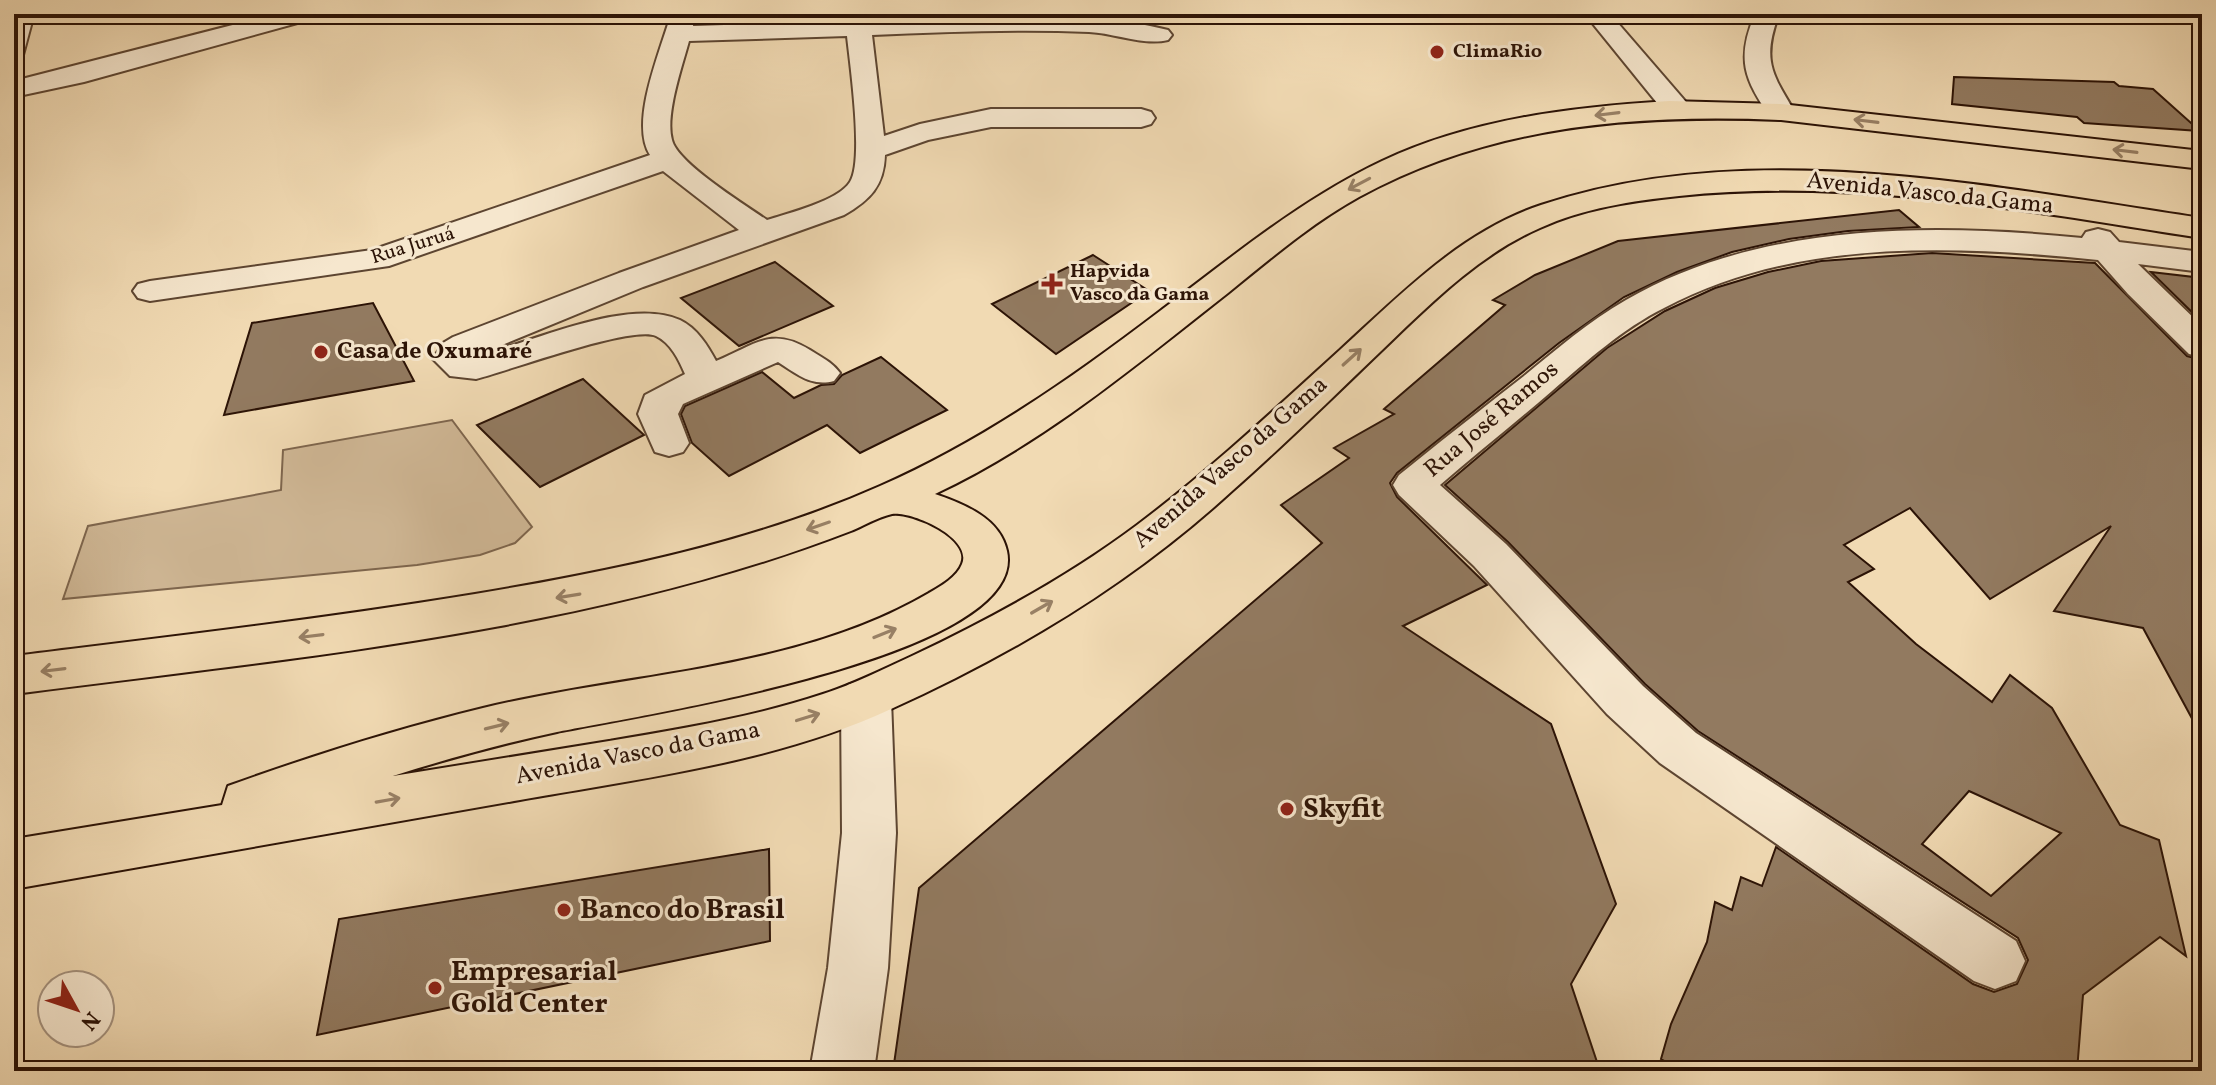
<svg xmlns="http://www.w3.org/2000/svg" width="2216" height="1085" viewBox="0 0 2216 1085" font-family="Vollkorn,serif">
<rect width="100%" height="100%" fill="#f1dab3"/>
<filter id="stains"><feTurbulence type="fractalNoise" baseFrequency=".0025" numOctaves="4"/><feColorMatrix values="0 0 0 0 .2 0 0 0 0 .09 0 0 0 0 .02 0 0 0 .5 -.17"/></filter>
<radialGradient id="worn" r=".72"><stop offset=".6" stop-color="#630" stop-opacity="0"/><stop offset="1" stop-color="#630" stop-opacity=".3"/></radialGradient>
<polygon fill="#d0b896" stroke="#7e664e" stroke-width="2" points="452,420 532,527 515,543 480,555 417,565 63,599 88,526 281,490 283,450"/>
<g fill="#927a60" stroke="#2c1306" stroke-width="2" fill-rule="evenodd">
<polygon points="1954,77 2114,82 2119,86 2153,89 2200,131 2084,123 2077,117 1952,104"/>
<polygon points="1899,210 1919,227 1848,231 1789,239 1732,252 1677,272 1624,297 1559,343 1397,473 1390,483 1397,497 1487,585 1403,626 1551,724 1616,904 1571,984 1600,1071 893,1071 919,888 1322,543 1281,505 1349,458 1334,448 1394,414 1384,409 1505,305 1493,300 1535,275 1618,241"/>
<path d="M 1932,253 L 2095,263 L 2187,356 L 2202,360 L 2202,737 L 2143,628 L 2054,611 L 2111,526 L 1990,599 L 1910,508 L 1844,545 L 1874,569 L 1848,582 L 1916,644 L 1992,702 L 2010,675 L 2052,708 L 2120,825 L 2159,840 L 2186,956 L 2160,937 L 2083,995 L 2077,1071 L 1682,1071 L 1661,1059 L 1671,1024 L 1707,942 L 1715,902 L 1732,910 L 1741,877 L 1762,886 L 1776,847 L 1973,984 L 1994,992 L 2017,984 L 2028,960 L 2018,938 L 1698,731 L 1645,684 L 1508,542 L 1445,485 L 1607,348 L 1665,311 L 1715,288 L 1768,272 L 1821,261 ZM 1969,791 L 2061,833 L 1991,896 L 1922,844 Z"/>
<polygon points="1093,255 1149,291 1056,354 992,304"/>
<polygon points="775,262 833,306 739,346 681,298"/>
<polygon points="2151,272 2202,278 2202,322"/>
<polygon points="373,303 414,381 224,415 252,323"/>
<polygon points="881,357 947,410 860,453 827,425 729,476 692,443 681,414 685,406 762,372 794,398 821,385 834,384 842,375"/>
<polygon points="583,379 644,435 540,487 477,425"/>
<polygon points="769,849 770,941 317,1035 339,919"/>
</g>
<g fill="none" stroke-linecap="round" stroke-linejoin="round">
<g stroke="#5d4531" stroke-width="4">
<g id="street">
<polygon points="14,14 34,14 23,55 14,57"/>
<polygon points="275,14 315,14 312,19 84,82 14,97 14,81"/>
<path d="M 671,14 L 695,14 L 693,26 L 850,21 L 853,14 L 877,14 L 875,20 C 972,16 1073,6 1168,30 L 1172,35 L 1168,40 C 1144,46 1114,33 1089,32 C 1017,29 945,32 872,35 L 884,136 L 920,124 L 991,109 L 1141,109 L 1151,112 L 1155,118 L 1151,124 L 1141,127 L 991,127 L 928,140 L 885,155 C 884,186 870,200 844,215 L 643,287 L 473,357 C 529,344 627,296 680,320 C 697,328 708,346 716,361 C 755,345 771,326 810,350 C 821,357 832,362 840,373 L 834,381 C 811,387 797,374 778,362 L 683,404 L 678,414 L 689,443 L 683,452 L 669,456 L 655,452 L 638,414 L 645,395 L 685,374 C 679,360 671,343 656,336 C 632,325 508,371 476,379 L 450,376 L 433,359 L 443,343 L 453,337 L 619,273 L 739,230 L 663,171 L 389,266 L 150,301 L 138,298 L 133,291 L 138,284 L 150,281 L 372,250 L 650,155 C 629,122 661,50 671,14 ZM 847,36 C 850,64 864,161 850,182 C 838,201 789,213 767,220 C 747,206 677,163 672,140 C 665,115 682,67 689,41 Z"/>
<polygon points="1585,14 1610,14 1686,102 1690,108 1686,114 1676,116 1666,114"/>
<path d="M 1755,14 L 1779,14 C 1762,59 1771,73 1795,112 L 1791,118 L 1781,120 L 1771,118 C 1744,79 1736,59 1755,14 Z"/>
<path d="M 2098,229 L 2110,232 L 2119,242 L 2202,252 L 2202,272 L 2138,264 L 2202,326 L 2202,357 L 2189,354 L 2128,294 L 2098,260 C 1954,245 1795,238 1664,308 C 1622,329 1587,361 1552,391 C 1515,423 1477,453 1440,485 L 1506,544 L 1643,686 L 1696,733 L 2016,941 L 2025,961 L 2016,981 L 1995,989 L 1974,981 L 1660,763 L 1607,714 L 1474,566 L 1399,495 L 1393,485 L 1399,475 L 1414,463 C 1451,433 1487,405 1524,376 C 1557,349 1589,321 1626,300 C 1760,222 1933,223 2082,238 L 2086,232 Z"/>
<polygon points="866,679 884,685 891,699 896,833 888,968 874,1071 810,1071 828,968 842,833 841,699 848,685"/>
</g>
</g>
<g stroke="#2c1306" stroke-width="4">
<path id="primary" d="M 1669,101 L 1781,104 L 2202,151 L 2202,169 L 1781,120 C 1634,114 1491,125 1359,197 C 1312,223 1270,259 1228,293 C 1135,366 1042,444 935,494 C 964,504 1000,518 1007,551 C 1031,658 627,717 557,732 C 501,744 447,759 393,776 C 465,764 537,753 609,741 C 681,729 754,717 823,694 C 854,684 884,669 914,655 C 992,618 1069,576 1137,525 C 1209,471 1275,409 1341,349 C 1401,294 1462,231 1541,205 C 1750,135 1991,187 2202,218 L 2202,238 C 2029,212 1855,177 1679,196 C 1632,201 1584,208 1540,228 C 1478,255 1428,306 1380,352 C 1331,399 1283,446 1232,491 C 1132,583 1015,653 891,709 C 776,762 644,778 520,800 C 352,830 183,859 14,889 L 14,839 L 222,805 L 228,786 C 311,756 397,729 483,708 C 630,672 796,671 929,593 C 941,586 957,577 962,564 C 973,538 912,511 892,514 C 878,517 863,526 851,531 C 590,632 290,658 14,694 L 14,656 C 168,637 322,619 475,594 C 612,571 752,543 880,486 C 982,441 1072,378 1160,311 C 1232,257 1300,200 1382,161 C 1471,119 1572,107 1669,101 Z"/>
</g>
<use href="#street" fill="#f6e7ce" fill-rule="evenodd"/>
<use href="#primary" fill="#f1dab3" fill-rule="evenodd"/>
</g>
<defs><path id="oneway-shaft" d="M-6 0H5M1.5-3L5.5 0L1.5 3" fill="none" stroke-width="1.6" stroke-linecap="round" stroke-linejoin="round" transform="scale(2)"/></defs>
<g stroke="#988065">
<use href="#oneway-shaft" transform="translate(1607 114) rotate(173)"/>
<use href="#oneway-shaft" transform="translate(1866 121) rotate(-173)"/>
<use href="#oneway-shaft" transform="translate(2125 151) rotate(-173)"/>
<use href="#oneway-shaft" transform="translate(1359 184) rotate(152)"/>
<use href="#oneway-shaft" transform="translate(1352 357) rotate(-42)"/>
<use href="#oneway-shaft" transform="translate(818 526) rotate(161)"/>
<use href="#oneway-shaft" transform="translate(568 596) rotate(171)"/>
<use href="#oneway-shaft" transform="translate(1042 607) rotate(-30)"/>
<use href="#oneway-shaft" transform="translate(885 633) rotate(-22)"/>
<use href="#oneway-shaft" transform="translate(311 636) rotate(173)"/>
<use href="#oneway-shaft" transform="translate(53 670) rotate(173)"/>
<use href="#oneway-shaft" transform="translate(808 717) rotate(-17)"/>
<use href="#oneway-shaft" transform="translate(497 726) rotate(-14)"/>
<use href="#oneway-shaft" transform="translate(388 800) rotate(-10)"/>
</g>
<g fill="#8f2418" stroke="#f6e7ce" stroke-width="3">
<circle cx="1437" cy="52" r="8"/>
<path d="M1048 272h8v8h8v8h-8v8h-8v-8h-8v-8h8z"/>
<circle cx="321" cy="352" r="8"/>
<circle cx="1287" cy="809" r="8"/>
<circle cx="564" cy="910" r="8"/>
<circle cx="435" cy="988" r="8"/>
</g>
<g text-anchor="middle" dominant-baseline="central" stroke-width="6" stroke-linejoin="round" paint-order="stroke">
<g font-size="20" font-weight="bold" fill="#2c1306" stroke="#f6e7ce" text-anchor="start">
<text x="1453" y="52">ClimaRio</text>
<text x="1070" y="272">Hapvida<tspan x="1070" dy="23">Vasco da Gama</tspan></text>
</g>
<g font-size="20" fill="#2c1306" stroke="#f6e7ce">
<text transform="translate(413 246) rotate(-17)">Rua Juruá</text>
</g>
<g font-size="24" fill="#2c1306" stroke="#f6e7ce">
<text transform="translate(1930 194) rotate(6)">Avenida Vasco da Gama</text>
<text transform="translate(1492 420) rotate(-40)">Rua José Ramos</text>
<text transform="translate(1231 463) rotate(-41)">Avenida Vasco da Gama</text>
<text transform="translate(638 754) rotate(-11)">Avenida Vasco da Gama</text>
</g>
<g font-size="24" font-weight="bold" fill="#2c1306" stroke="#f6e7ce" text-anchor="start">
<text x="337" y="352">Casa de Oxumaré</text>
</g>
<g font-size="28" font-weight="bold" fill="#2c1306" stroke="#f6e7ce" text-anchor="start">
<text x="1303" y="809">Skyfit</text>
<text x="580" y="910">Banco do Brasil</text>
<text x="451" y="972">Empresarial<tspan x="451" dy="32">Gold Center</tspan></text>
</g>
</g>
<rect width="2216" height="1085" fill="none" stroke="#f1dab3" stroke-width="48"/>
<rect x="16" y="16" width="2184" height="1053" fill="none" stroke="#2c1306" stroke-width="4"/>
<rect x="24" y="24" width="2168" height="1037" fill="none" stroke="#2c1306" stroke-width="2"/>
<g transform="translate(76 1009) rotate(130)"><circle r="38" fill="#f6e7ce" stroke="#a5927e" stroke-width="2"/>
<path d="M0-6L14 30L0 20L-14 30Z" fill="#8f2418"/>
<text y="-12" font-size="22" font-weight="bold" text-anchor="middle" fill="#2c1306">N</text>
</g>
<rect width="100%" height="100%" filter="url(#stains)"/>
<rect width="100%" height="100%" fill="url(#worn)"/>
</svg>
